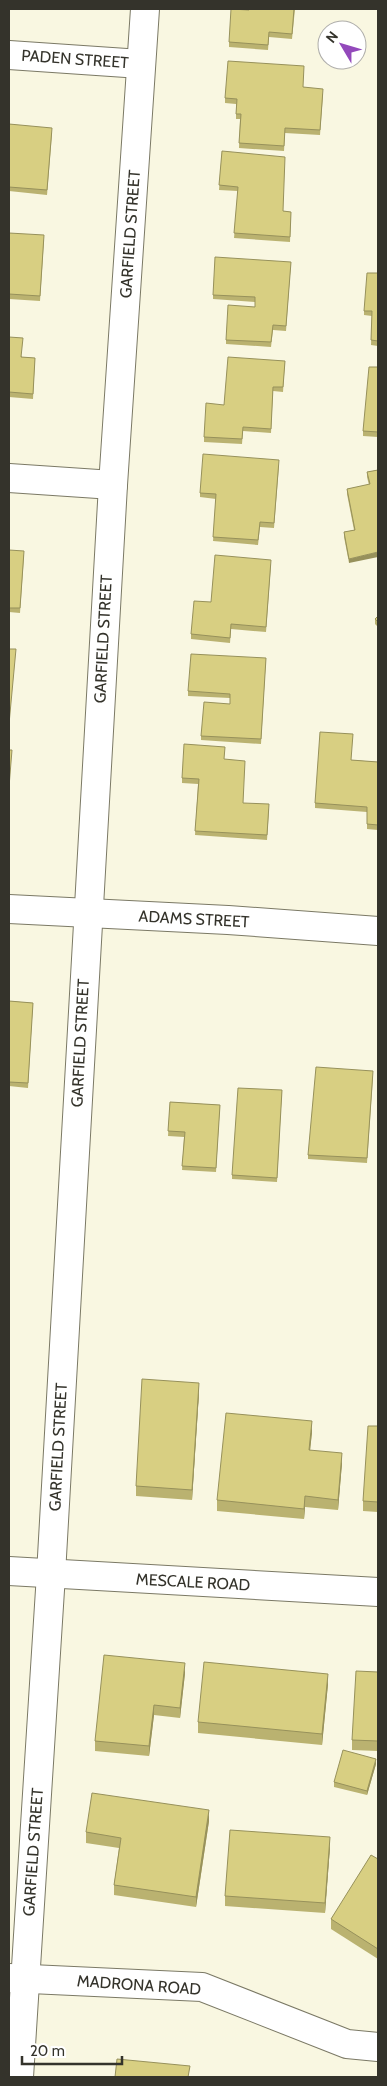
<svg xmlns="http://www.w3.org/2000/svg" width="387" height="2086" viewBox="0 0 387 2086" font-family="Cabin,sans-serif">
<rect width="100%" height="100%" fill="#f9f7e1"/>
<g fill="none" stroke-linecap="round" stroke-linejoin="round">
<g stroke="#7b7965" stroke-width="30">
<g id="minor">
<polyline points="9,55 141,64"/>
<polyline points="9,478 113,485"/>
<polyline points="9,1571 378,1592"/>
<polyline points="9,1978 202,1987 347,2044 378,2047"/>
<polyline points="19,2077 51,1574 113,485 145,9"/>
</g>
</g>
<g stroke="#7b7965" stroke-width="30">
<polyline id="major" points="9,909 228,920 378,931"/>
</g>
<use href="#minor" stroke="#fff" stroke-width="28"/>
<use href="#major" stroke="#fff" stroke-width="28"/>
</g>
<g fill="#bab270">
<polygon points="295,9 292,39 269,37 268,50 229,47 229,42 249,10"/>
<polygon points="303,87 323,94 320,135 285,133 284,151 239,148 240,119 236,119 236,104 225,103 225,98"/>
<polygon points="9,124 52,133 47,195 9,191"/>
<polygon points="222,151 283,211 291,212 290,242 234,238 238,191 219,190"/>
<polygon points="9,233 44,240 40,301 9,299"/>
<polygon points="291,262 286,331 273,330 271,347 226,344 226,340 255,307 255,302 213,299 213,295"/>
<polygon points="378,273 378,346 371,345 372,316 364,315 364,311"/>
<polygon points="9,337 22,357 35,358 33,399 9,397"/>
<polygon points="285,361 283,392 273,391 271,433 243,431 242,444 204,442 204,437 224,405"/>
<polygon points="378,367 378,437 363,436 363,431"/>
<polygon points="279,465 274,528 260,527 258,545 213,541 216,499 200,497 200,493"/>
<polygon points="378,470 349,563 344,537 344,532 354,530 347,494 347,489 369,485 367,477 367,472"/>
<polygon points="9,550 24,555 20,613 9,612"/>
<polygon points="271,564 266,632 231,629 230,643 191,639 191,634 211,602"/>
<polygon points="378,616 378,627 375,624 375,619"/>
<polygon points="266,658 261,744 201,740 201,736 230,704 230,698 188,696 188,691"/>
<polygon points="224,759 243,803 269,809 267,840 195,835 198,784 182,783 182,778"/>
<polygon points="352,760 378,762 378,830 367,829 367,812 315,808 315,803"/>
<polygon points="9,1001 33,1003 28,1088 9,1086"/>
<polygon points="373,1076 367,1163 308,1159 308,1155"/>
<polygon points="282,1090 277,1182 232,1179 232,1175"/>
<polygon points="170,1102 220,1105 216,1172 182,1170 184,1137 168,1136"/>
<polygon points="199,1393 192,1500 136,1496 136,1486"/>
<polygon points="378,1426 378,1512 363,1511 363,1501"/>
<polygon points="312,1432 310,1450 342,1463 338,1510 305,1507 304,1519 217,1511 217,1500"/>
<polygon points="378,1672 378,1751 352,1750 352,1740"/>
<polygon points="185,1673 180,1718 154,1715 149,1756 95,1751 95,1741"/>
<polygon points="328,1684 322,1745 198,1733 198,1722"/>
<polygon points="376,1764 367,1795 334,1787 334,1782"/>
<polygon points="209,1821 196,1907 114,1895 114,1885 119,1848 86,1843 86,1832"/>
<polygon points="330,1847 325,1913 225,1906 225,1896"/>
<polygon points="378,1859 378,1959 331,1929 331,1919"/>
</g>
<g fill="#97915b">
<polygon points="378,552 378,557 349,563 349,559"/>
<polygon points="199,1383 199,1393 192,1500 192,1490"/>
<polygon points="312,1421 312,1432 309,1460 309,1450"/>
<polygon points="342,1453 342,1463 338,1510 338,1500"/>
<polygon points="305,1496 305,1507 304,1519 304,1509"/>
<polygon points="185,1663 185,1673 180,1718 180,1708"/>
<polygon points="328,1674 328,1684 322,1745 322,1734"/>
<polygon points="154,1705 154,1715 149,1756 149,1746"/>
<polygon points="376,1759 376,1764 367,1795 367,1791"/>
<polygon points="209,1810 209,1821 196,1907 196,1897"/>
<polygon points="330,1837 330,1847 325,1913 325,1903"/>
</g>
<g fill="#d8cf82" stroke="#97915b">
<polygon points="231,9 249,10 249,9 294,9 292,34 269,32 268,45 229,42"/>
<polygon points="228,61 304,66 303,87 323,89 320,130 285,128 284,146 239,143 241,114 236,114 237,99 225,98"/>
<polygon points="9,124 52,128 47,190 9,187"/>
<polygon points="222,151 285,157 283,211 291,212 290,237 234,233 238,187 219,185"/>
<polygon points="9,233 44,235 40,296 9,294"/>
<polygon points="215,257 291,262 286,326 273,325 271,342 226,340 228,305 255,307 255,297 213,295"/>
<polygon points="367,273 378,273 378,341 371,340 372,311 364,311"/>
<polygon points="9,337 23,338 21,357 35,358 33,394 9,392"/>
<polygon points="228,357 285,361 283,387 273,387 271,429 243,427 242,439 204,437 206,403 224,405"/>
<polygon points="369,367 378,367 378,432 363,431"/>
<polygon points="203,454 279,460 274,523 260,522 258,540 213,537 216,494 200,493"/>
<polygon points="378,470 378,552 349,559 344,532 355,530 347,489 370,484 367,472"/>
<polygon points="9,550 24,551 20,608 9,608"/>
<polygon points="215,555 271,560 266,627 231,624 230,638 191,634 194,601 211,602"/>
<polygon points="378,616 378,622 375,619"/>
<polygon points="9,649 16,649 9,724"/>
<polygon points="191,654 266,658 261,739 201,736 204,702 230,704 230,694 188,691"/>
<polygon points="320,732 353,734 351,760 378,762 378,825 367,824 367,807 315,803"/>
<polygon points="184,744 225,747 224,759 245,761 243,803 269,804 267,835 195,831 199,779 182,778"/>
<polygon points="9,750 12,750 9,787"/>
<polygon points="9,1001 33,1003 28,1083 9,1082"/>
<polygon points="316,1067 373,1071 367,1158 308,1155"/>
<polygon points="238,1088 282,1090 277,1178 232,1175"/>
<polygon points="170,1102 220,1105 216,1168 182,1166 185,1132 168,1131"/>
<polygon points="142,1379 199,1383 192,1490 136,1486"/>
<polygon points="226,1413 312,1421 309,1450 342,1453 338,1500 305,1496 304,1509 217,1500"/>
<polygon points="368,1426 378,1426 378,1502 363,1501"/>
<polygon points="104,1655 185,1663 180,1708 154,1705 149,1746 95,1741"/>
<polygon points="204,1662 328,1674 322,1734 198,1722"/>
<polygon points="356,1671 378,1672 378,1741 352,1740"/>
<polygon points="343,1750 376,1759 367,1791 334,1782"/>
<polygon points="92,1793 209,1810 196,1897 114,1885 121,1838 86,1832"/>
<polygon points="230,1830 330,1837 325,1903 225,1896"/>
<polygon points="371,1855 378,1859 378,1949 331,1919"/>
<polygon points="117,2059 190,2066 188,2077 115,2077"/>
</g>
<g text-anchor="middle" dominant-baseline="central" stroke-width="4" stroke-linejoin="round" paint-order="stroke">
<g font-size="16" fill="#34332b" stroke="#fff">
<text transform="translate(75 59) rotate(4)">PADEN STREET</text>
<text transform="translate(130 234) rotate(-86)">GARFIELD STREET</text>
<text transform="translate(103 639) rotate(-87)">GARFIELD STREET</text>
<text transform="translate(194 919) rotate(3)">ADAMS STREET</text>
<text transform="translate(80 1043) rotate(-87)">GARFIELD STREET</text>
<text transform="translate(58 1447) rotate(-87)">GARFIELD STREET</text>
<text transform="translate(193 1582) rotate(3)">MESCALE ROAD</text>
<text transform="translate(33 1852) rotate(-86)">GARFIELD STREET</text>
<text transform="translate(139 1985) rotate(4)">MADRONA ROAD</text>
</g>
</g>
<rect width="387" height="2086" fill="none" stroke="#34332b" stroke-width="20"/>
<g transform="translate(342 45) rotate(308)"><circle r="24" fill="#ffffff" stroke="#aeadaa"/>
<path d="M0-4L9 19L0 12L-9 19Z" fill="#9349bb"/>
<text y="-8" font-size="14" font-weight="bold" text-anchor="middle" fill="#34332b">N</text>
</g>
<path d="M22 2056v8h100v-8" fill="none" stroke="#34332b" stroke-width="2.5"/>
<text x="30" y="2056" font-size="15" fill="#34332b" stroke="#ffffff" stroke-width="4" paint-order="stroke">20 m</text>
</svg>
